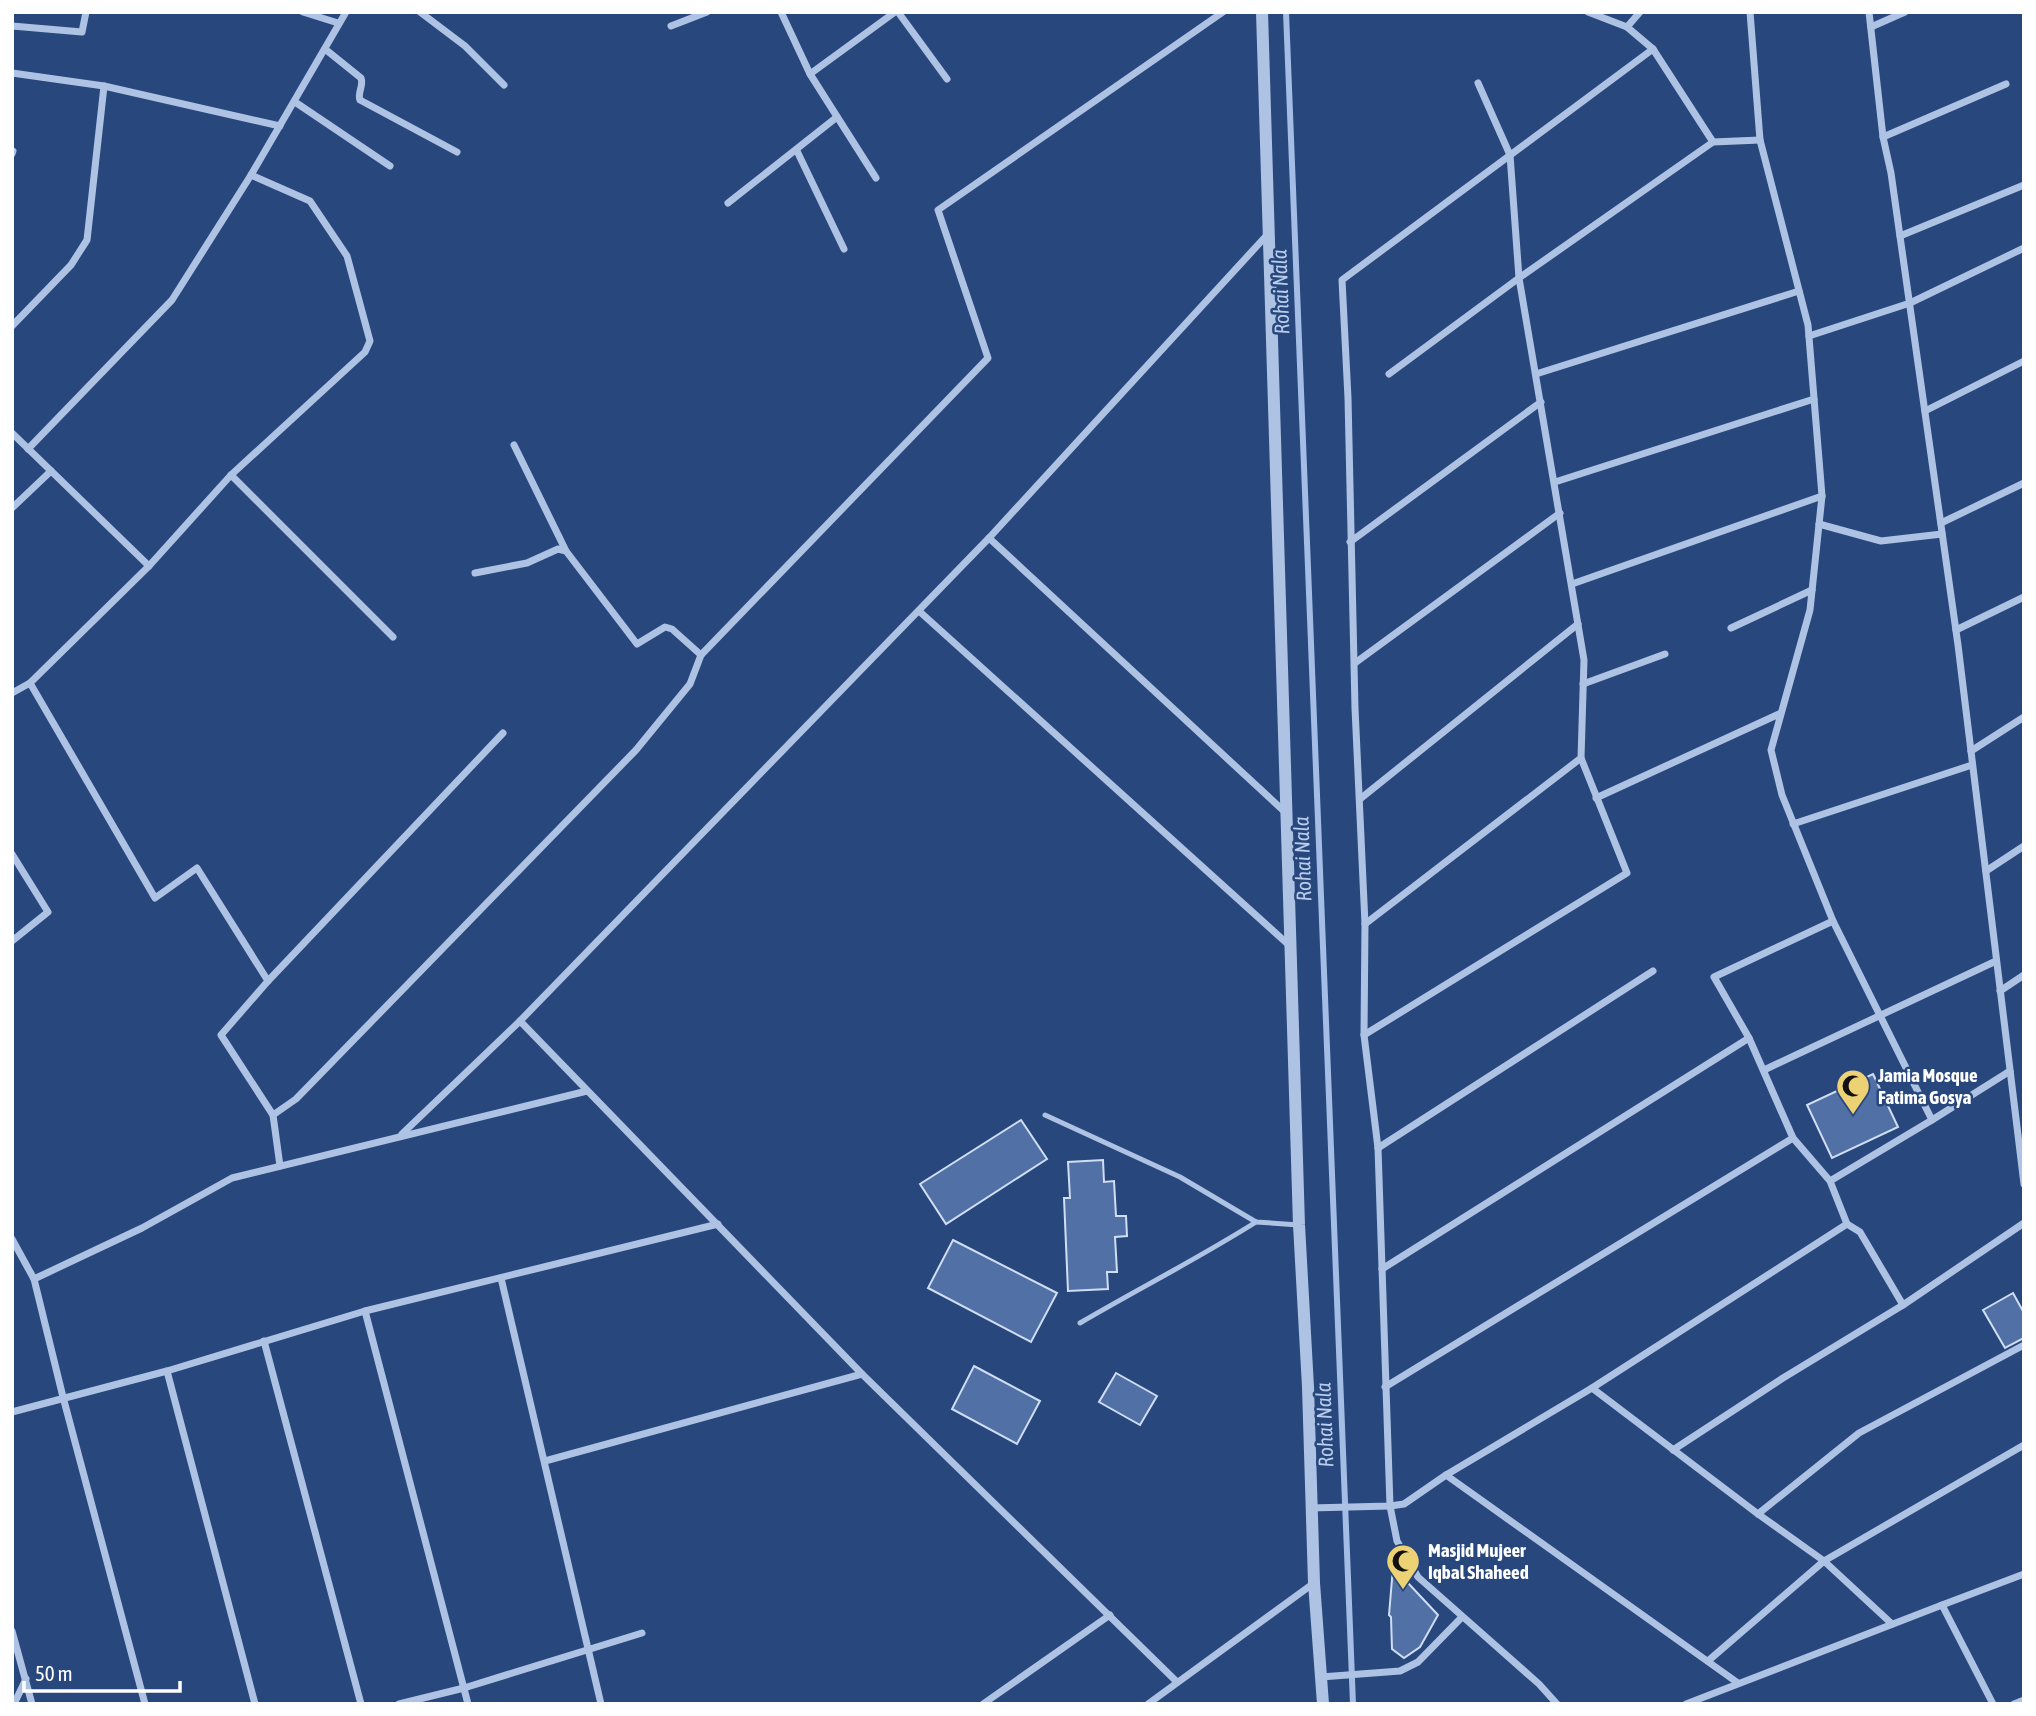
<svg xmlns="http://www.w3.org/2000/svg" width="2036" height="1716" viewBox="0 0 2036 1716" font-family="'Asap Condensed',sans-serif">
<rect width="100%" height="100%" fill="#28477d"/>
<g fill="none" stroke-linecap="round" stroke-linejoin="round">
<polyline stroke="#a3bde5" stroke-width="6" points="1286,12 1353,1704"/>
</g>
<g fill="#5170a5" stroke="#d0def4" stroke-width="2">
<polygon points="1873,1074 1898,1127 1832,1158 1807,1105"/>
<polygon points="1021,1120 1047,1159 946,1224 920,1184"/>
<polygon points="1103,1160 1104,1182 1114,1181 1116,1216 1126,1216 1127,1236 1115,1237 1117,1272 1107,1272 1108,1289 1068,1291 1064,1198 1070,1198 1068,1162"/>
<polygon points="953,1240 1057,1293 1031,1342 928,1288"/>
<polygon points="2013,1293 2024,1313 2024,1338 2005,1348 1983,1310"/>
<polygon points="974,1366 1040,1401 1017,1444 952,1409"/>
<polygon points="1116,1373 1157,1396 1140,1425 1099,1402"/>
<polygon points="1393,1567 1438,1615 1420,1647 1404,1658 1392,1649 1391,1617 1389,1615"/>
</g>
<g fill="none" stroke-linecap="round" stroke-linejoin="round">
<g stroke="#aec3e4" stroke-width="5">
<polyline points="1045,1115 1180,1177 1256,1222 1299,1225"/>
<path d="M 1080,1323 C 1138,1289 1199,1258 1256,1222"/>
</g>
<g stroke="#aec3e4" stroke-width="7">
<polyline points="303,12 338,23"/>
<polyline points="420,12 465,46 504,85"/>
<polyline points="781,12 810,74 876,178"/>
<polyline points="898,12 947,79"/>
<polyline points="1588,12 1627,27"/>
<polyline points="1640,12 1627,27 1653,49"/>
<polyline points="1750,12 1760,140 1808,325 1822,496 1810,610 1771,750 1782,795 1833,921"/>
<polyline points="1869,12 1883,137 1891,173 1958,645 2024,1184"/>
<polyline points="12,26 82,32 86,12"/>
<polyline points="671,26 707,12"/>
<polyline points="1871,27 1905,12"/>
<path d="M 325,49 L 361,78 C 364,86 357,93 360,100 L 457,152"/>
<polyline points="12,73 104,86 280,126"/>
<polyline points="810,74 895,12"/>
<polyline points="295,102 390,166"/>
<polyline points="1883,137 2006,84"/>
<polyline points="1713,142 1760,140"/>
<polyline points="797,151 844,249"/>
<polyline points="12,154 13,151"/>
<polyline points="728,203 837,117"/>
<polyline points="1900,236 2024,185"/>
<polyline points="12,326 71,265 87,240 104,86"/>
<polyline points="1809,336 1910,303 2024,248"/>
<polyline points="1389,374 1519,278 1713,142 1653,49 1342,280 1348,398 1355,708 1365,924 1364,1035 1378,1148 1390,1506 1397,1541 1418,1577 1539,1684 1557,1704"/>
<polyline points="1536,374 1799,291"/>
<polyline points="1925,411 2024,361"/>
<polyline points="12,433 149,566"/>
<polyline points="514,445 566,551"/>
<polyline points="28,449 172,300 251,175 346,12"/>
<polyline points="231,475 393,637"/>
<polyline points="1555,482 1814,399"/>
<polyline points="12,508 51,471"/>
<polyline points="1941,523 2024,483"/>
<polyline points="1819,524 1881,541 1942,534"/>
<polyline points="989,538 1286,813"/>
<polyline points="1350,542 1541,402"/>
<polyline points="475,573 527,563 558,549 566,551 637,644 665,627 672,629 701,655"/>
<polyline points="1572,584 1822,496"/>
<polyline points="919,611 1290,946"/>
<polyline points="1731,628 1812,590"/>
<polyline points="1956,630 2024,597"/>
<polyline points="1355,663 1560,513"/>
<polyline points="30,683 155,898 197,868 268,981 221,1035 273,1115"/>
<polyline points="1583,684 1665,654"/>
<polyline points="12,693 30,683 149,566 231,475 365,352 370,341 347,256 310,201 251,175"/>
<polyline points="1971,751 2024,717"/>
<polyline points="1596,798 1779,714"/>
<polyline points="1360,799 1578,624"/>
<polyline points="1793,824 1972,765"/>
<polyline points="12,854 48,912 12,941"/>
<polyline points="1986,871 2024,846"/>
<polyline points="1365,924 1581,758 1584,660 1519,278 1510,155 1478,83"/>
<polyline points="268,981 503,733"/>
<polyline points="2000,991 2024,975"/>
<polyline points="1364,1035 1627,873 1581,758"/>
<polyline points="1764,1070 1996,961"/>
<polyline points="1932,1120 2010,1071"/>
<polyline points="402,1134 520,1021"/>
<polyline points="1378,1148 1653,971"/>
<polyline points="280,1166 273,1115 296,1099 636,750 690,684 701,655 988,358 938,210 1223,12"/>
<polyline points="1830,1181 1932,1120 1833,921 1714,977 1749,1038 1793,1138 1830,1181 1847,1224 1860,1232 1903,1305"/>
<polyline points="12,1239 34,1279"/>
<polyline points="1382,1269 1749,1038"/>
<polyline points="501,1278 601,1704"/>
<polyline points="365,1311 468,1704"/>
<polyline points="264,1341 361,1704"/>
<polyline points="167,1371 255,1704"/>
<polyline points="1385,1387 1793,1138"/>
<polyline points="1592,1388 1847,1224"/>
<polyline points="12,1412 167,1371 365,1311 718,1224"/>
<polyline points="1673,1450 1783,1378 1903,1305 2024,1223"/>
<polyline points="545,1461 862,1374"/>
<polyline points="1446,1475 1738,1683"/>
<polyline points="1310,1508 1390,1506 1404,1504 1446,1475 1592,1388 1758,1514 1824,1561 1892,1624"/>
<polyline points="1758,1514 1859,1433 2024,1345"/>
<polyline points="1942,1605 2024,1574"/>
<polyline points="12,1631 32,1704"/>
<polyline points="1708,1661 1824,1561 2024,1445"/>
<polyline points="1321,1677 1400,1671 1418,1662 1462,1617"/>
<polyline points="1176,1681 862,1374 520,1021 989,538 1267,235"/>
<polyline points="14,1704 26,1679"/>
<polyline points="145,1704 63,1397 34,1279 142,1228 232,1178 587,1091"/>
<polyline points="399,1704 464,1688 642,1633"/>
<polyline points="983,1704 1110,1615"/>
<polyline points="1148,1704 1314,1583"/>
<polyline points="1686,1704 1942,1605 1993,1704"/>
<polyline points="2014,1704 2024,1700"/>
</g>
<polyline stroke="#aec3e4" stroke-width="12" points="1262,12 1299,1225 1308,1387 1314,1583 1323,1704"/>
</g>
<defs>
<g id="mosque-pin" transform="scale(1.75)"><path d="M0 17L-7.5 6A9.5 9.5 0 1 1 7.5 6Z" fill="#ecd175" stroke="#28477d"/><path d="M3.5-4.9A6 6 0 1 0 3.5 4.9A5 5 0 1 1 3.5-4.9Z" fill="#111"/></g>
</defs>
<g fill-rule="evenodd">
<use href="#mosque-pin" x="1853" y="1086"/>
<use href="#mosque-pin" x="1403" y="1561"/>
</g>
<g text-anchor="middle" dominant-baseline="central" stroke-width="5" stroke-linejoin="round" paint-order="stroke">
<g font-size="19" font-weight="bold" fill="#fff" stroke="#28477d" text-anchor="start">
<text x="1878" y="1075">Jamia Mosque<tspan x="1878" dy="22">Fatima Gosya</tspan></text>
<text x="1428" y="1550">Masjid Mujeer<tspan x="1428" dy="22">Iqbal Shaheed</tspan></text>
</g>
<g font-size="21" font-style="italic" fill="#b9cdec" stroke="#28477d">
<text transform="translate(1280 292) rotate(-92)">Rohai Nala</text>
<text transform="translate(1302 859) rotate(-92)">Rohai Nala</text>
<text transform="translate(1324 1425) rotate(-92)">Rohai Nala</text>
</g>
</g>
<rect width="2036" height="1716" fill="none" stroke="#ffffff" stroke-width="28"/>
<path d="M24 1681v10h156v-10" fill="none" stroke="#ffffff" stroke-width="3.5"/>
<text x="35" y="1681" font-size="21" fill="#ffffff" stroke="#28477d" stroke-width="5" paint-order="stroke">50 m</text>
</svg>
